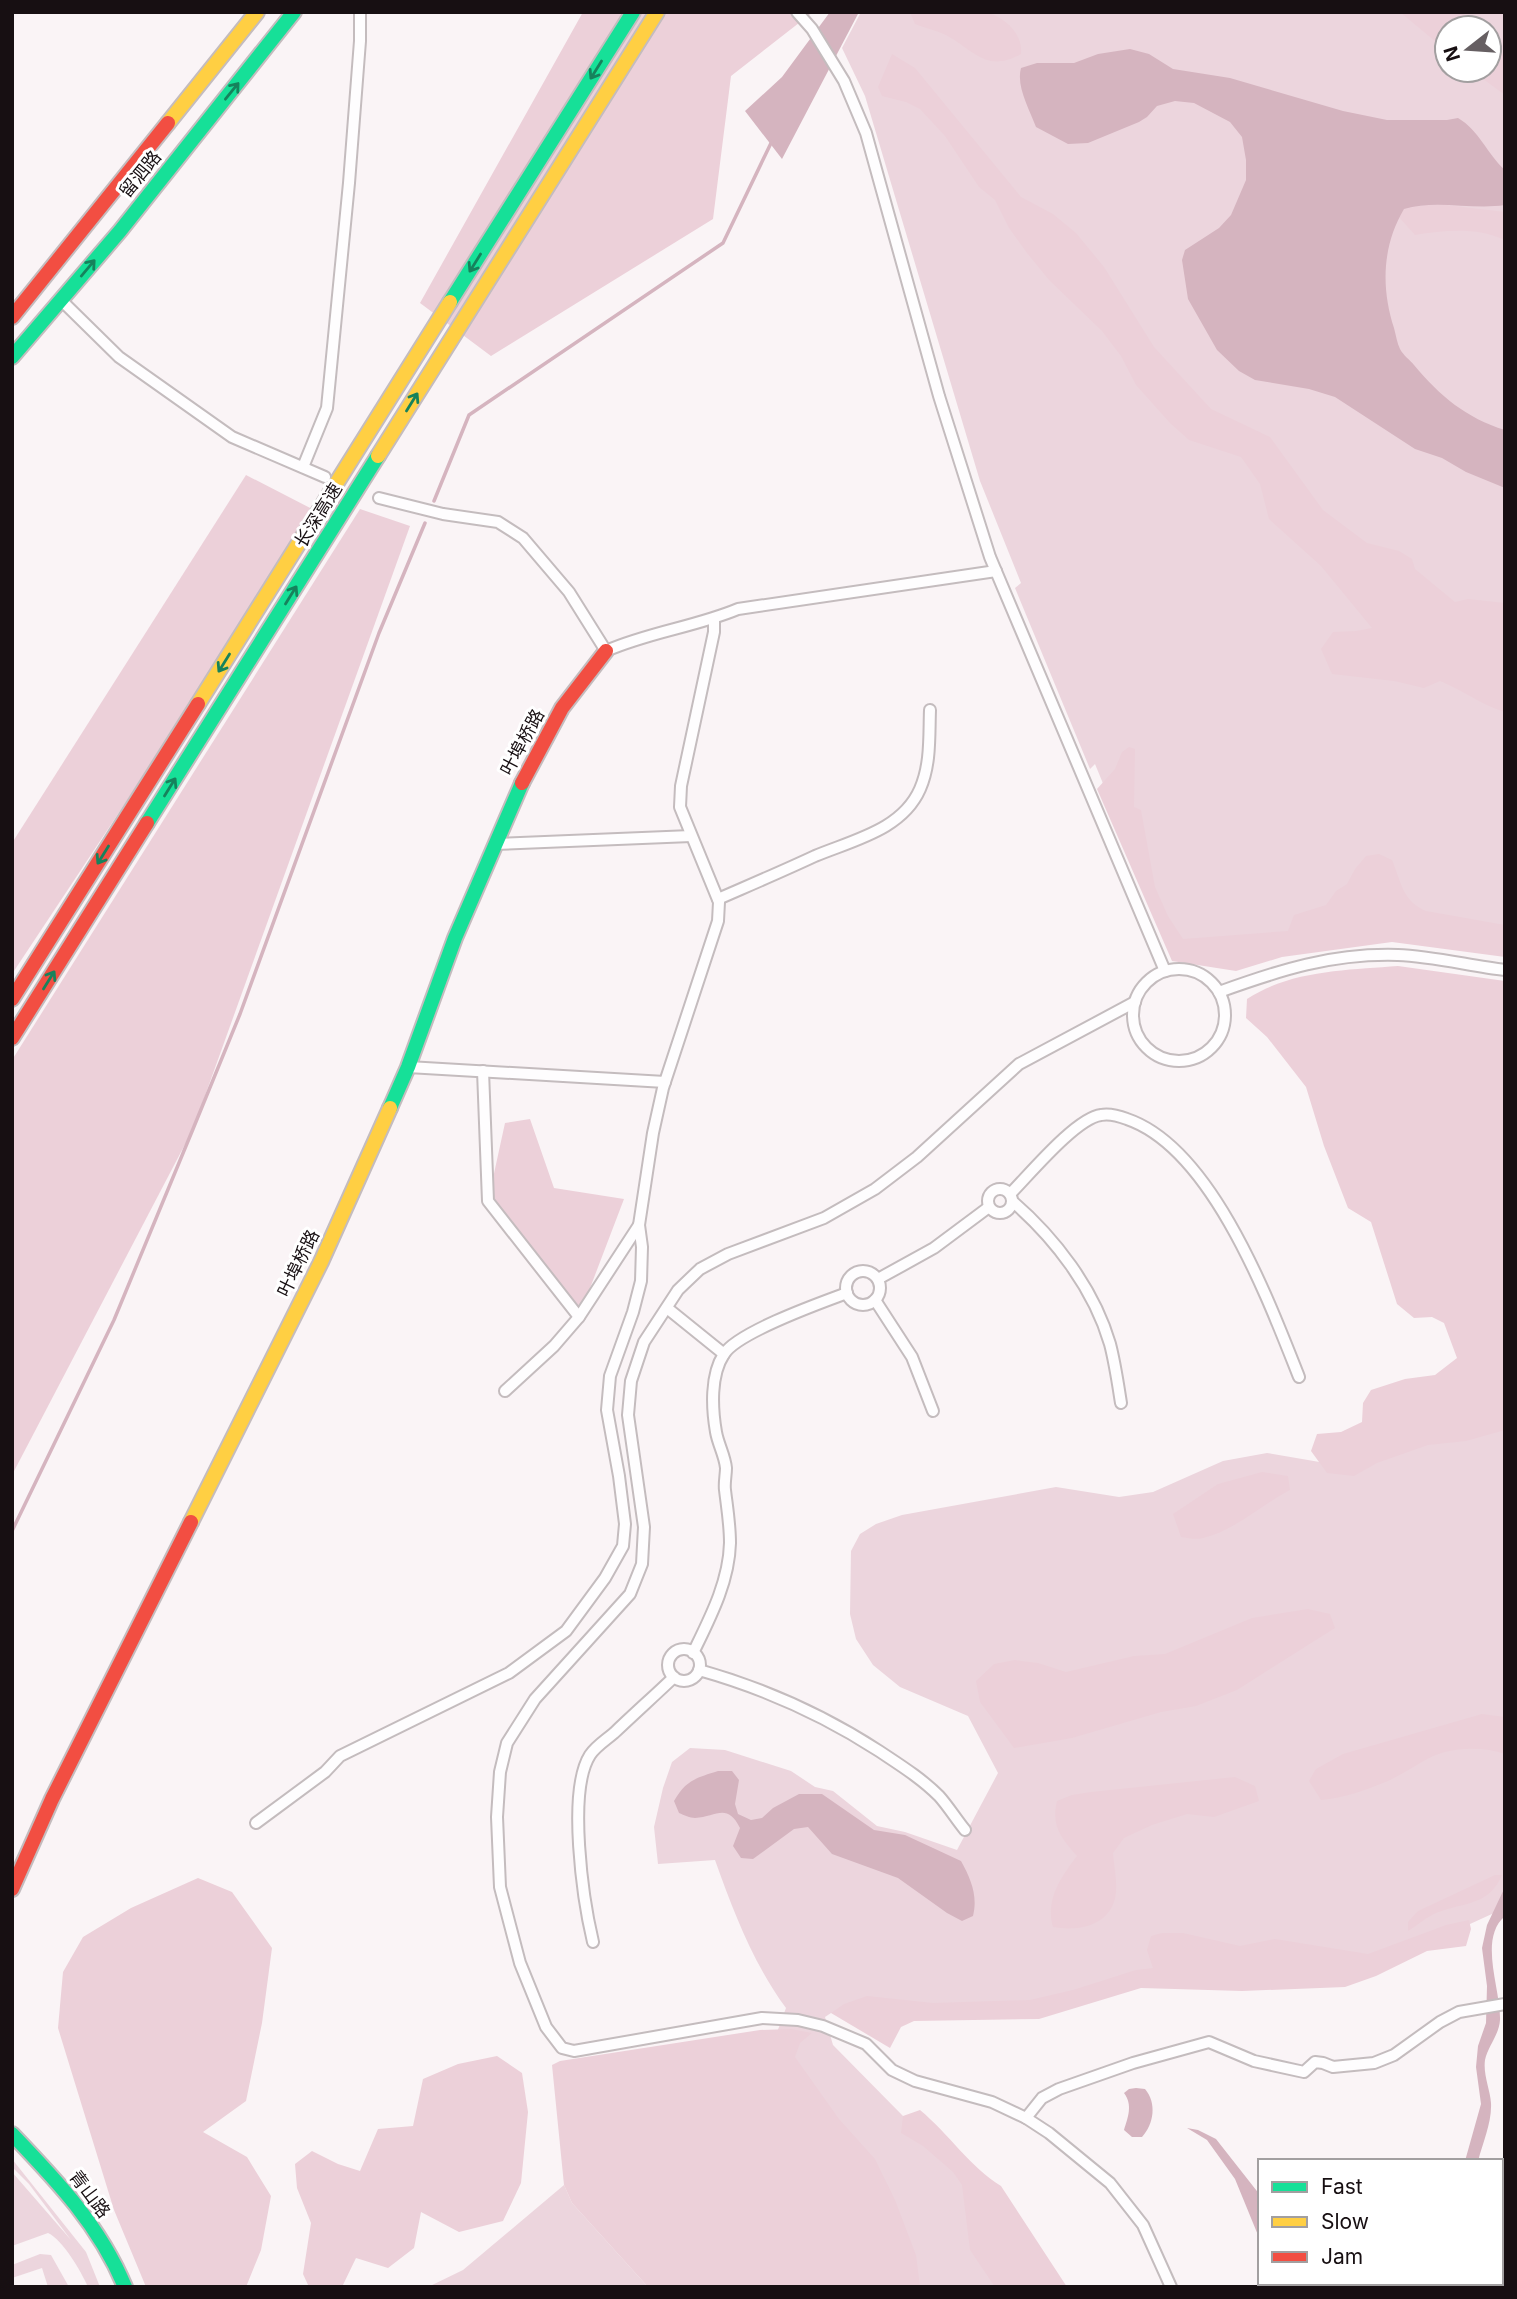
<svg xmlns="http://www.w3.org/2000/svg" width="1517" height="2299" viewBox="0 0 1517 2299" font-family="Inter,'Noto Sans SC',sans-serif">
<rect width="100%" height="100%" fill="#faf4f6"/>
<g fill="#ecd5dd" fill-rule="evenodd">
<path d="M 861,12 L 1505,12 L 1505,946 L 1390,935 L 1173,954 L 1095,764 L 1090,769 L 1015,588 L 1021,583 L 980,481 L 865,96 L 842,48 ZM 1447,28 L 1489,28 L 1489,70 L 1447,70 Z"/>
<path d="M 1505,1395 L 1505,1908 L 1376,1967 L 1165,1974 L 1035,2011 L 831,2013 L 825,2017 L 833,2045 L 903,2116 L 924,2130 L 1049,2287 L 879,2287 L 769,2054 L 786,2008 C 753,1963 734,1913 715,1860 L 658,1864 L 654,1827 L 663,1788 L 672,1762 L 690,1748 L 725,1750 L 791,1771 L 815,1787 L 833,1791 L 877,1826 L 905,1832 L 957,1850 L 998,1773 L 968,1716 L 900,1687 L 873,1665 L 856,1639 L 850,1614 L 851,1551 L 860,1534 L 876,1524 L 902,1515 L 1056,1487 L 1119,1497 L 1153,1492 L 1223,1461 L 1267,1453 L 1337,1465 Z"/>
<path d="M 12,2159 L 86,2252 L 100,2287 L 88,2287 C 81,2271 63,2240 48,2233 L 12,2246 L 12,2172 L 71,2240 L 29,2184 L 12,2167 Z"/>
<polygon points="564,2185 572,2203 648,2287 428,2287 463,2270"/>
<polygon points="40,2254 51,2255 69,2287 48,2287 42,2268 12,2278 12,2265"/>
</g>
<g fill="#ecd0d9">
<polygon points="583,12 813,12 731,76 713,219 491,356 420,303"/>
<path d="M 910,12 C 926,12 977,9 989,13 C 1007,19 1023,35 1021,54 C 989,72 977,54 951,38 C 940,31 927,29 915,24 Z"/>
<polygon points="1400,12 1462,12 1478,28 1447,28 1447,51"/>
<polygon points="1489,40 1505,57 1505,95 1471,70 1489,70"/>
<path d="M 892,54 L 915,68 L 1021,197 L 1053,214 L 1076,233 L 1104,267 L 1154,347 L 1211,409 L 1270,437 L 1323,510 L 1367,543 L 1399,551 L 1412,559 L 1415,569 L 1455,602 L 1468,599 L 1505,603 L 1505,712 C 1481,705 1463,690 1440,681 L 1424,688 L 1394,681 L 1332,674 L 1321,649 L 1333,632 L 1356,631 L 1372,628 L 1321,566 L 1269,519 L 1260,484 L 1241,457 L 1189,440 L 1170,423 L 1136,385 L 1121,356 L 1102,331 L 1049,280 L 1027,253 L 1009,228 L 995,200 L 979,187 L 945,136 L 920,109 L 906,102 L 882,96 L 878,87 Z"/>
<path d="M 1426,205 L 1446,205 L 1505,212 L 1505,240 C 1477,227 1445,230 1415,235 L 1399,217 L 1404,209 Z"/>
<polygon points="246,475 318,512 12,974 12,843"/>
<polygon points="360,509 410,526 193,1129 12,1475 12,1060"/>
<path d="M 1129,747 L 1135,749 L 1134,807 L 1141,810 L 1155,887 L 1168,916 L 1183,939 L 1288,931 L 1294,915 L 1326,905 L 1336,891 L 1347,884 L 1355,869 L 1366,856 L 1379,854 L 1392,860 C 1401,881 1402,901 1426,911 L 1505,925 L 1505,957 L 1392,942 L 1282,957 L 1236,971 L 1172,961 L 1097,789 L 1115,769 L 1122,752 Z"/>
<path d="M 1398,966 L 1505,981 L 1505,1430 L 1466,1441 L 1428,1445 L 1377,1463 L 1354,1476 L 1327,1473 L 1311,1451 L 1317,1434 L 1341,1432 L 1362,1422 L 1363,1403 L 1371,1390 L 1405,1379 L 1435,1375 L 1457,1358 L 1444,1323 L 1432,1317 L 1414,1318 L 1397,1304 L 1371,1222 L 1348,1208 L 1324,1146 L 1306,1087 L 1267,1037 L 1246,1018 L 1247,999 C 1291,970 1348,970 1398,966 Z"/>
<polygon points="530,1119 554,1188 624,1199 579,1317 488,1201 505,1123"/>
<path d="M 1262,1472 L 1288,1476 L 1290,1490 C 1261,1505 1236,1530 1203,1538 C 1196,1540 1188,1538 1181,1537 L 1173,1514 L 1218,1484 Z"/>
<polygon points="1308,1609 1330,1614 1335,1628 1237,1690 1196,1706 1161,1712 1072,1738 1014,1748 980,1702 976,1681 994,1664 1015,1660 1038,1663 1066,1672 1134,1656 1165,1654 1252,1618"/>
<path d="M 1482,1714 L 1505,1717 L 1505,1754 C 1483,1746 1452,1747 1431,1757 C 1416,1765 1403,1774 1388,1781 C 1366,1790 1344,1798 1321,1800 L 1309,1781 L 1316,1769 L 1343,1754 Z"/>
<path d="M 1235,1777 L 1255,1786 L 1259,1801 L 1214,1817 L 1187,1814 L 1152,1825 L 1124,1838 L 1113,1853 C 1114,1866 1117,1879 1116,1892 C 1113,1925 1080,1932 1053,1927 C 1045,1900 1061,1877 1077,1856 C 1061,1838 1051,1826 1057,1801 L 1072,1795 L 1091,1792 Z"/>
<path d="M 1495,1875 L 1502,1875 C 1487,1909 1460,1901 1432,1915 C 1424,1919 1416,1926 1408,1931 L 1408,1922 L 1418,1911 Z"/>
<polygon points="198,1878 232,1892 272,1948 262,2023 246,2101 203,2132 247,2157 271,2196 261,2250 246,2287 146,2287 114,2210 58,2028 63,1972 83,1937 131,1908"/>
<polygon points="1469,1920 1471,1929 1466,1946 1427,1951 1376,1976 1345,1987 1242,1991 1141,1988 1039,2019 914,2021 901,2027 890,2048 831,2013 844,2004 867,1996 933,2003 1030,2000 1073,1990 1136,1970 1153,1968 1147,1950 1151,1936 1162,1933 1183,1933 1240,1946 1275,1939 1368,1954 1446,1925"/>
<polygon points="791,2029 812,2033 800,2043 795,2057 839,2119 875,2159 895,2200 916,2255 920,2287 648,2287 572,2203 564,2185 552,2065 560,2061 760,2030"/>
<polygon points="497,2056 522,2073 528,2112 521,2183 503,2221 459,2232 421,2212 414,2248 388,2268 356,2258 342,2287 309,2287 303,2274 311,2223 297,2188 295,2164 312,2151 338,2164 360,2171 378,2129 413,2126 423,2079 458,2064"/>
<path d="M 920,2110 C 949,2134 970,2167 1001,2186 L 1067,2287 L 995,2287 L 970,2250 L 962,2185 L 953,2172 L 923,2146 L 901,2133 L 903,2116 Z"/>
</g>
<g fill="#d5b4bf">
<polygon points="830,12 859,12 782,159 745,111 782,77"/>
<path d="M 1130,49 L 1149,54 L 1173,69 L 1230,78 L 1343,111 L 1387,120 L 1447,120 L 1458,118 C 1479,130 1487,154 1505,170 L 1505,205 C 1471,210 1436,199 1404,209 C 1382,246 1381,288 1394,328 C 1396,335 1397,343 1400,349 C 1403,355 1410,360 1414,365 C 1440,396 1466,418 1505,430 L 1505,488 L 1466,472 L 1442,458 L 1415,449 L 1335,397 L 1309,389 L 1255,380 L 1239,371 L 1217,350 L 1188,299 L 1182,260 L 1185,250 L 1219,228 L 1231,215 L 1246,180 L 1246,160 L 1242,137 L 1230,122 L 1194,103 L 1175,101 L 1157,106 L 1147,117 L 1139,122 L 1088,143 L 1068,144 L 1036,127 C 1029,108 1016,86 1021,68 L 1037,63 L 1074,63 L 1098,54 Z"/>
<path d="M 718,1771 L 732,1771 L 739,1780 L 735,1804 L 738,1814 L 751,1820 L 762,1818 L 773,1808 L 799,1794 L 822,1794 L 874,1830 L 905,1835 L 961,1861 C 971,1879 978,1896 973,1916 L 962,1921 L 947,1913 L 898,1878 L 832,1854 L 808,1827 L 794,1829 L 753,1859 L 741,1858 L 733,1846 L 740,1828 C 727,1802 716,1817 695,1818 C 690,1818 684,1815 679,1813 L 674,1801 C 686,1780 696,1778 718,1771 Z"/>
<path d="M 1505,1887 L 1505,1916 C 1478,1939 1501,1989 1500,2020 C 1499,2035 1488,2046 1485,2060 C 1483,2075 1490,2089 1491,2103 C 1492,2122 1483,2142 1478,2161 L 1465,2161 L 1481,2104 L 1476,2067 L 1478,2046 L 1486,2023 L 1487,1986 L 1482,1948 L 1487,1925 Z"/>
<path d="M 1136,2088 L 1145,2089 C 1157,2103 1154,2124 1142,2137 L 1132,2137 L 1124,2130 C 1128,2117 1133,2105 1124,2093 L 1129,2089 Z"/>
<polygon points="1187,2128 1198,2130 1216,2139 1260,2195 1260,2240 1235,2179 1207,2140"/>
</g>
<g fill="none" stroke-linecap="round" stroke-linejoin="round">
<g stroke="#d5b4bf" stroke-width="3.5">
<polyline points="434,501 469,415 723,243 772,141"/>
<polyline points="12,1531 114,1320 193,1129 240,1014 379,633 425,523"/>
</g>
<g stroke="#c4bcbe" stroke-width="14">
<g id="street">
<polyline points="797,12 812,29 844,81 866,133 939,396 990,557 1165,971"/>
<polyline points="61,300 119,357 232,437 325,477"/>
<polyline points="303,467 327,408 349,183 360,41 360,12"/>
<path d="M 379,498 L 443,514 L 498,522 L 523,538 L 569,592 L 606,651 C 649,632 695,627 738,609 L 996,571"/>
<polyline points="495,844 691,836"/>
<path d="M 718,899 C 750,885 783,871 815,856 C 853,840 902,830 920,789 C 931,764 929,736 930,710"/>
<circle cx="1179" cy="1015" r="46"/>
<path d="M 1219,992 C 1280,970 1332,953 1398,955 C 1431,956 1471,966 1505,970"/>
<polyline points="1135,1002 1019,1064 917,1157 875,1189 824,1218 728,1254 700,1269 678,1290 644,1342 631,1381 628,1415 644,1527 642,1564 630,1594 535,1699 507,1743 500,1772 497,1817 500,1887 520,1963 546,2027 562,2048 574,2051 762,2018 798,2020 823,2026 866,2044 892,2070 915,2081 992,2102 1026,2118 1049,2133 1110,2183 1143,2225 1171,2287"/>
<polyline points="408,1067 665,1082"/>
<polyline points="483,1071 488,1201 579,1317"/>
<circle cx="1000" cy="1201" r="12"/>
<path d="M 1010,1194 C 1029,1175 1076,1118 1101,1115 C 1110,1113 1119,1116 1127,1119 C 1212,1148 1268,1299 1299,1377"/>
<path d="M 1012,1201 C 1055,1238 1094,1289 1110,1344 C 1115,1363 1118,1384 1121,1403"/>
<circle cx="863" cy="1288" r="17"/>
<polyline points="878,1279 934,1248 989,1207"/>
<polyline points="875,1300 912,1357 933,1411"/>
<polyline points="667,1308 724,1354"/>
<polyline points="505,1391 554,1346 579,1317 639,1225"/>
<circle cx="684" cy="1665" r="16"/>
<path d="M 693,1653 C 710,1618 729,1582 730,1543 C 730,1524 727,1507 725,1490 C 724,1483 726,1475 726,1468 C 725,1456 718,1444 716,1432 C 712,1409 710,1375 724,1354 C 738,1332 820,1303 847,1293"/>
<path d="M 699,1670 C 763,1688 822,1714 879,1751 C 900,1765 921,1778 939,1796 C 948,1806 956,1819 965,1830"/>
<polyline points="256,1823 325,1772 340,1756 509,1673 566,1631 605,1578 623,1546 625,1524 619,1476 607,1410 610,1376 633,1312 641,1281 642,1247 639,1225 653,1133 663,1088 718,921 719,902 680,807 681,786 714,632 714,619"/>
<path d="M 593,1942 C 583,1900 567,1791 590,1755 C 596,1746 606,1740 614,1733 C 634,1714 654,1696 674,1677"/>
<polyline points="1026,2118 1042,2098 1059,2089 1133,2063 1209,2042 1254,2061 1304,2072 1315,2062 1323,2063 1333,2067 1374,2063 1394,2055 1440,2022 1459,2012 1505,2004"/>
</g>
</g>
<g stroke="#c4bcbe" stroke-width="18">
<g id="fast">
<polyline points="450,302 633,12"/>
<polyline points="12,357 120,231 294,12"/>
<polyline points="147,823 378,456"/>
<polyline points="390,1108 408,1067 455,938 522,783"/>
<path d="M 12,2134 C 57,2181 100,2226 125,2287"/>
</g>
</g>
<g stroke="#c4bcbe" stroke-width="18">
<g id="slow">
<polyline points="168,123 257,12"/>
<polyline points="378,456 657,12"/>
<polyline points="198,704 450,302"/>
<polyline points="191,1522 321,1262 390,1108"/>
</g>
</g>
<g stroke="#c4bcbe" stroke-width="18">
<g id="jam">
<polyline points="12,317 168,123"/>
<polyline points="522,783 562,708 606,651"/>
<polyline points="12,999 198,704"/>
<polyline points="12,1038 147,823"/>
<polyline points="12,1889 52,1799 191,1522"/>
</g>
</g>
<use href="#street" stroke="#fefdfe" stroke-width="10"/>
<use href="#fast" stroke="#16e098" stroke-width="14"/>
<use href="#slow" stroke="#ffcf43" stroke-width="14"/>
<use href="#jam" stroke="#f24e42" stroke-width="14"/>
</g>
<defs><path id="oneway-shaft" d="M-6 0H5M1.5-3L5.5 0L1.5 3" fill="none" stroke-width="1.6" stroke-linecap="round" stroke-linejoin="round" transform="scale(1.75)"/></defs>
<g stroke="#16825c">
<use href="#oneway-shaft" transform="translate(596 70) rotate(122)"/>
<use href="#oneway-shaft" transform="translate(232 91) rotate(-51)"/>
<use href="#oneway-shaft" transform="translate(475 263) rotate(122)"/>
<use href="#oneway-shaft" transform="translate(88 268) rotate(-50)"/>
<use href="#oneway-shaft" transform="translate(412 402) rotate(-58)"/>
<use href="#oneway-shaft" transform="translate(291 595) rotate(-58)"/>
<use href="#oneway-shaft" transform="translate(224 663) rotate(122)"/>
<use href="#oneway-shaft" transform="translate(170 787) rotate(-58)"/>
<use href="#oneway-shaft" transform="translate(103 855) rotate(122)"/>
<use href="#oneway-shaft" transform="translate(49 980) rotate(-58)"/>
</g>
<g text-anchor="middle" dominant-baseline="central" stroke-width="6" stroke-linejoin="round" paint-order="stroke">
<g font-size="18" fill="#170f12" stroke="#fff">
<text transform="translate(140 174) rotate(-51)">留泗路</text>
<text transform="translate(318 515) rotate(-58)">长深高速</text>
<text transform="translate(522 742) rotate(-62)">叶埠桥路</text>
<text transform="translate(298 1263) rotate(-64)">叶埠桥路</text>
<text transform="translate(90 2194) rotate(53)">青山路</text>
</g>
</g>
<rect width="1517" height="2299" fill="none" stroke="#170f12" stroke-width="28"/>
<rect x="1258" y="2159" width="245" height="126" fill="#ffffff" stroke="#a29fa0" stroke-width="2"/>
<rect x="1272" y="2182" width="35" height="10" fill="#16e098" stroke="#a29fa0" stroke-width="2"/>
<text x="1321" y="2194" font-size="21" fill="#170f12">Fast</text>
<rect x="1272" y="2217" width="35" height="10" fill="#ffcf43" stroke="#a29fa0" stroke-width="2"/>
<text x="1321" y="2229" font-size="21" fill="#170f12">Slow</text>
<rect x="1272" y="2252" width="35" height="10" fill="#f24e42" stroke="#a29fa0" stroke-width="2"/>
<text x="1321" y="2264" font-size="21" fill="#170f12">Jam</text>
<g transform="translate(1468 49) rotate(253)"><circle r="33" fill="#ffffff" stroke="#a29fa0" stroke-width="2"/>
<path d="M0-5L12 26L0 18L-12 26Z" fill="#665f62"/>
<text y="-10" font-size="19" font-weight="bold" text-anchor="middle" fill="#170f12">N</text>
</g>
</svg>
